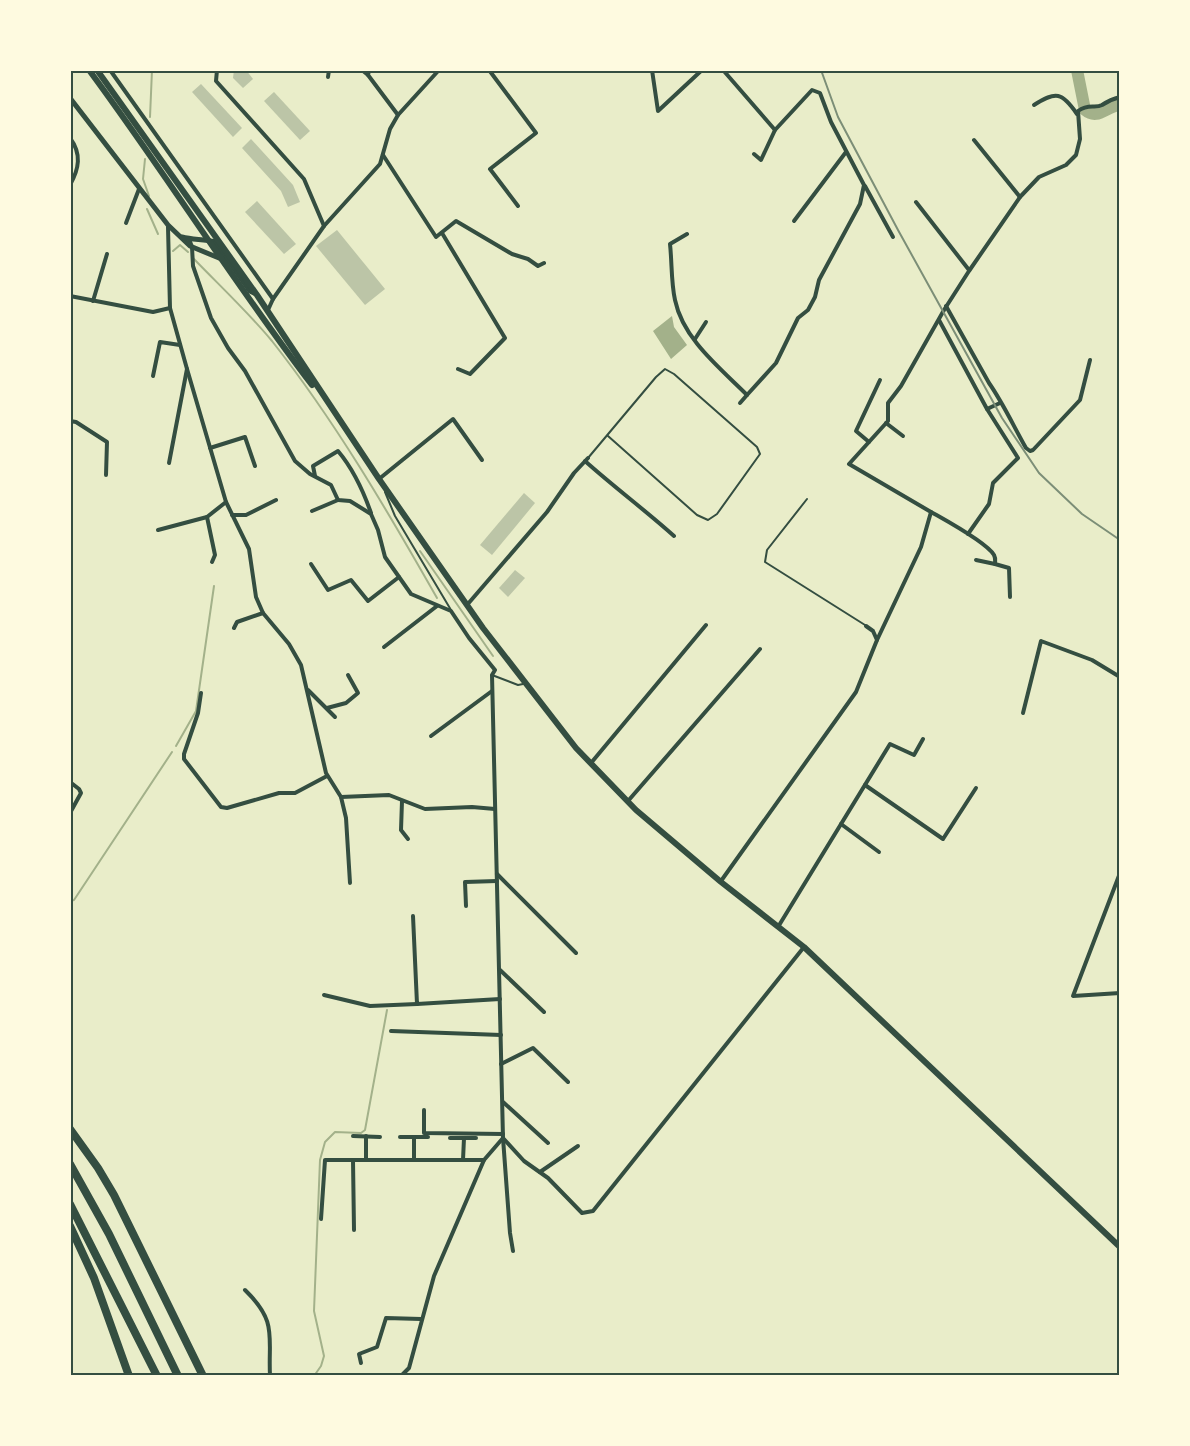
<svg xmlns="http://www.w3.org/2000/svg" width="1190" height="1446" viewBox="0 0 1190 1446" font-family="Bitter,serif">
<rect width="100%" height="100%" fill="#e9edc9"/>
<polygon fill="#a3b18a" points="672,316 674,327 687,345 671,359 653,331"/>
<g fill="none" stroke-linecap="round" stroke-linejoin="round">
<g stroke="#a3b18a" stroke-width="2">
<polyline points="150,117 152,70"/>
<polyline points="145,159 143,179 149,196"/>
<polyline points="147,209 158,234"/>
<polyline points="173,251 180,245 188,252"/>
<path d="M 193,258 C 219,285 248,312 272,341 C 335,421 387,510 437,598"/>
<polyline points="420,551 493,656"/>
<polyline points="176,746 196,711 214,586"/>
<polyline points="70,901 74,900 172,752"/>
<polyline points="314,1376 321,1366 324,1356 314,1311 320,1160 325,1142 335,1132 361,1133 365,1130 387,1010"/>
</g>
<path stroke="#a3b18a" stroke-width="12" d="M 1077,70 L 1085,110 C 1098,121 1106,106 1120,105"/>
</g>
<g fill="#bcc5a7">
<polygon points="234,70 246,70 253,79 243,88 233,78"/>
<polygon points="201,84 242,128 233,137 192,92"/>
<polygon points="274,92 310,131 300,140 264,101"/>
<polygon points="251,139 293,185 300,202 288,207 281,191 242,148"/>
<polygon points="257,201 296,244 284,254 245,212"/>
<polygon points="337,230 385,289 365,305 316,246"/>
<polygon points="524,493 535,503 492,555 480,545"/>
<polygon points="515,570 525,578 508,597 499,588"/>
</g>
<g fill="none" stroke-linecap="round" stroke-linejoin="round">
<g stroke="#344e41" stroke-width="2">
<polyline points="588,458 656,377 665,369 674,374 757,447 760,454 717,514 708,520 697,515 608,436"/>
<polyline points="385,492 395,516 451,610"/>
<polyline points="807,499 767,550 765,562 865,625"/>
<polyline points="492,675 518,685 523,684"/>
</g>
<g stroke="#344e41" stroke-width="4">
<polyline points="110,70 273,299"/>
<polyline points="217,70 216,81 304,179 324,226"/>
<polyline points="362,70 368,75"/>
<polyline points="369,70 368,75 398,115"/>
<polyline points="489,70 536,133 490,169 518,206"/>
<polyline points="652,70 658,111 702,70"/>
<polyline points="1119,70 1120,73"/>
<polyline points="328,77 329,70"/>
<path d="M 1034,105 C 1056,91 1062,92 1077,114"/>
<path d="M 70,138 C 82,154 79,169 70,185"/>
<polyline points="974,140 1020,197"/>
<polyline points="754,154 761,160 775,130"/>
<polyline points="383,155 436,237 456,221 512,254 528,259 538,266 544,263"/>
<polyline points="865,186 893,237"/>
<polyline points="916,202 969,270"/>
<polyline points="794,221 846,152"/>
<polyline points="126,223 139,189"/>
<polyline points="168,227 170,308 187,369 226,502 249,549 256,597 263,613 289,644 301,665 326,773 341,797 346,818 350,883"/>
<polyline points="442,233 505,338 470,374 458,369"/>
<path d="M 687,234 L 670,244 C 672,262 671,282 675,300 C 683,339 720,368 747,395 L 776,363 L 798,318 L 808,310 L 815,297 L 819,280 L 860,204 L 864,185 L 831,122 L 820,93 L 812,90 L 775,130 L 723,70"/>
<polyline points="189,239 192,247 193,266 211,318 228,348 245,371 295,461 310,474 331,485 338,500 350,501 371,514 378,530 385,557 411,594 451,611 469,638 495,670 492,675 503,1138 524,1161 548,1178 582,1213 593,1211 804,947"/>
<polyline points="70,296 153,312 170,308"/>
<polyline points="93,301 107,254"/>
<path d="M 946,306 L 989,383 C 1003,403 1014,427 1026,448 L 1030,451 L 1033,450 L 1080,400 L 1090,360"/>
<polyline points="268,310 273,299 324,226 380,164 390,129 398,115 439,70"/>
<polyline points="939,320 987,409 1018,458 993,483 989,504 968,534"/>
<polyline points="695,339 706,322"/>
<polyline points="153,376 160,342 180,345"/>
<polyline points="740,403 747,395"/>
<polyline points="987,409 1000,403"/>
<polyline points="70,421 76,422 107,442 106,475"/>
<polyline points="886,423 903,436"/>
<polyline points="869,442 856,431 880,380"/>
<polyline points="210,448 245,437 255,466"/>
<path d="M 585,461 C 614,487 645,510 674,536"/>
<polyline points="169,463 187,369"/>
<path d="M 315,476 L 313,466 L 338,451 C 354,470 363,490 371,513"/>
<polyline points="379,479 453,419 482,460"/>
<polyline points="312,511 338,500"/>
<path d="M 931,512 C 945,520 986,542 994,555 C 996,559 995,560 995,564 L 1009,568 L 1010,597"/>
<polyline points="232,515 246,515 276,500"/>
<polyline points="207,517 215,555 212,562"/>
<polyline points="158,530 207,517 226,502"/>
<polyline points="976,560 995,564"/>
<polyline points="311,564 328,590 351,580 368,601 399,577"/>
<polyline points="467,605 547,512 574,473 588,458"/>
<polyline points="234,628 237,622 263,613"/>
<path d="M 877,640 L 921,547 L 931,512 L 849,464 L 888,421 L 888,403 L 901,386 L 944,310 L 969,271 L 1020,197 L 1039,177 L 1066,165 L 1076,155 L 1080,139 L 1078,111 C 1089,103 1095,109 1102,105 C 1108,101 1112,99 1120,97"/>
<polyline points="384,647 437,606"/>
<polyline points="308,690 335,717"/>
<polyline points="201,693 198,713 184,754 184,759 221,807 227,808 279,793 295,793 327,776"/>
<polyline points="327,708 346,703 358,693 348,675"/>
<polyline points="1023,713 1041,641 1092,660 1120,677"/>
<polyline points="431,736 492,691"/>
<polyline points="591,763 706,625"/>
<polyline points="70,782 79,789 81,793 70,813"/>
<polyline points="865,785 943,839 976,788"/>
<polyline points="341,797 389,795 425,809 472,807 495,809"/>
<polyline points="402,801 401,830 408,839"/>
<polyline points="628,801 760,649"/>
<polyline points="841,824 879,852"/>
<polyline points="1120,873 1073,996 1120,993"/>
<polyline points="497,874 576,953"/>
<polyline points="721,881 856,692 877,640 873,631 866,626"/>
<polyline points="466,906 465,882 497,881"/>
<polyline points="413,916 417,1004 500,999"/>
<polyline points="778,927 890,744 914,755 923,739"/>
<polyline points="500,970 544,1012"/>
<polyline points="324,995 370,1006 417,1004"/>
<polyline points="391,1031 501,1035"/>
<polyline points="501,1064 533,1048 568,1082"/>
<polyline points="503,1102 548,1143"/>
<polyline points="424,1110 424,1133 503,1134"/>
<polyline points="353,1136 380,1137"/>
<polyline points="400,1137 428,1137"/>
<polyline points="450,1138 476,1138"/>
<polyline points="503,1138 510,1233 513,1251"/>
<polyline points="366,1160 366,1136"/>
<polyline points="414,1160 414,1137"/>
<polyline points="463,1160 464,1138"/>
<polyline points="540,1172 578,1146"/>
<polyline points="321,1219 325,1160 353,1160"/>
<polyline points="354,1230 353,1160 484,1160"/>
<path d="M 245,1290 C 278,1322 268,1336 270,1376"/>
<polyline points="361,1363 359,1354 377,1347 386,1318 421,1319"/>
<polyline points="401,1376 409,1368 434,1276 484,1160 503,1138"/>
</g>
<g stroke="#344e41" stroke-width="5">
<polyline points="70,98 168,225 190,246 219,258"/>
<path d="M 182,237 C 193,240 204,239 215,242 L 250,291 L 256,294"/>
</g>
<g stroke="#344e41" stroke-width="6">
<path d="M 89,70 C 166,174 234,283 312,385"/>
<polyline points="97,70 257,295 379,479 483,628 576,748 636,810 721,882 804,947 1120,1247"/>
</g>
<g stroke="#344e41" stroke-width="8">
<polyline points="70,1129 98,1168 114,1195 203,1376"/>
<polyline points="70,1164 109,1234 178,1376"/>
<polyline points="70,1204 157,1376"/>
<polyline points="70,1226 94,1278 129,1376"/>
</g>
<polyline stroke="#7c8e77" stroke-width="2" points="821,70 838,117 898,230 1002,418 1039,473 1082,514 1120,540"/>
</g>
<rect width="1190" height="1446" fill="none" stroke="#fefae0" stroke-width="144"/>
<rect x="72" y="72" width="1046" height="1302" fill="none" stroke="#344e41" stroke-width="2"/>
</svg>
